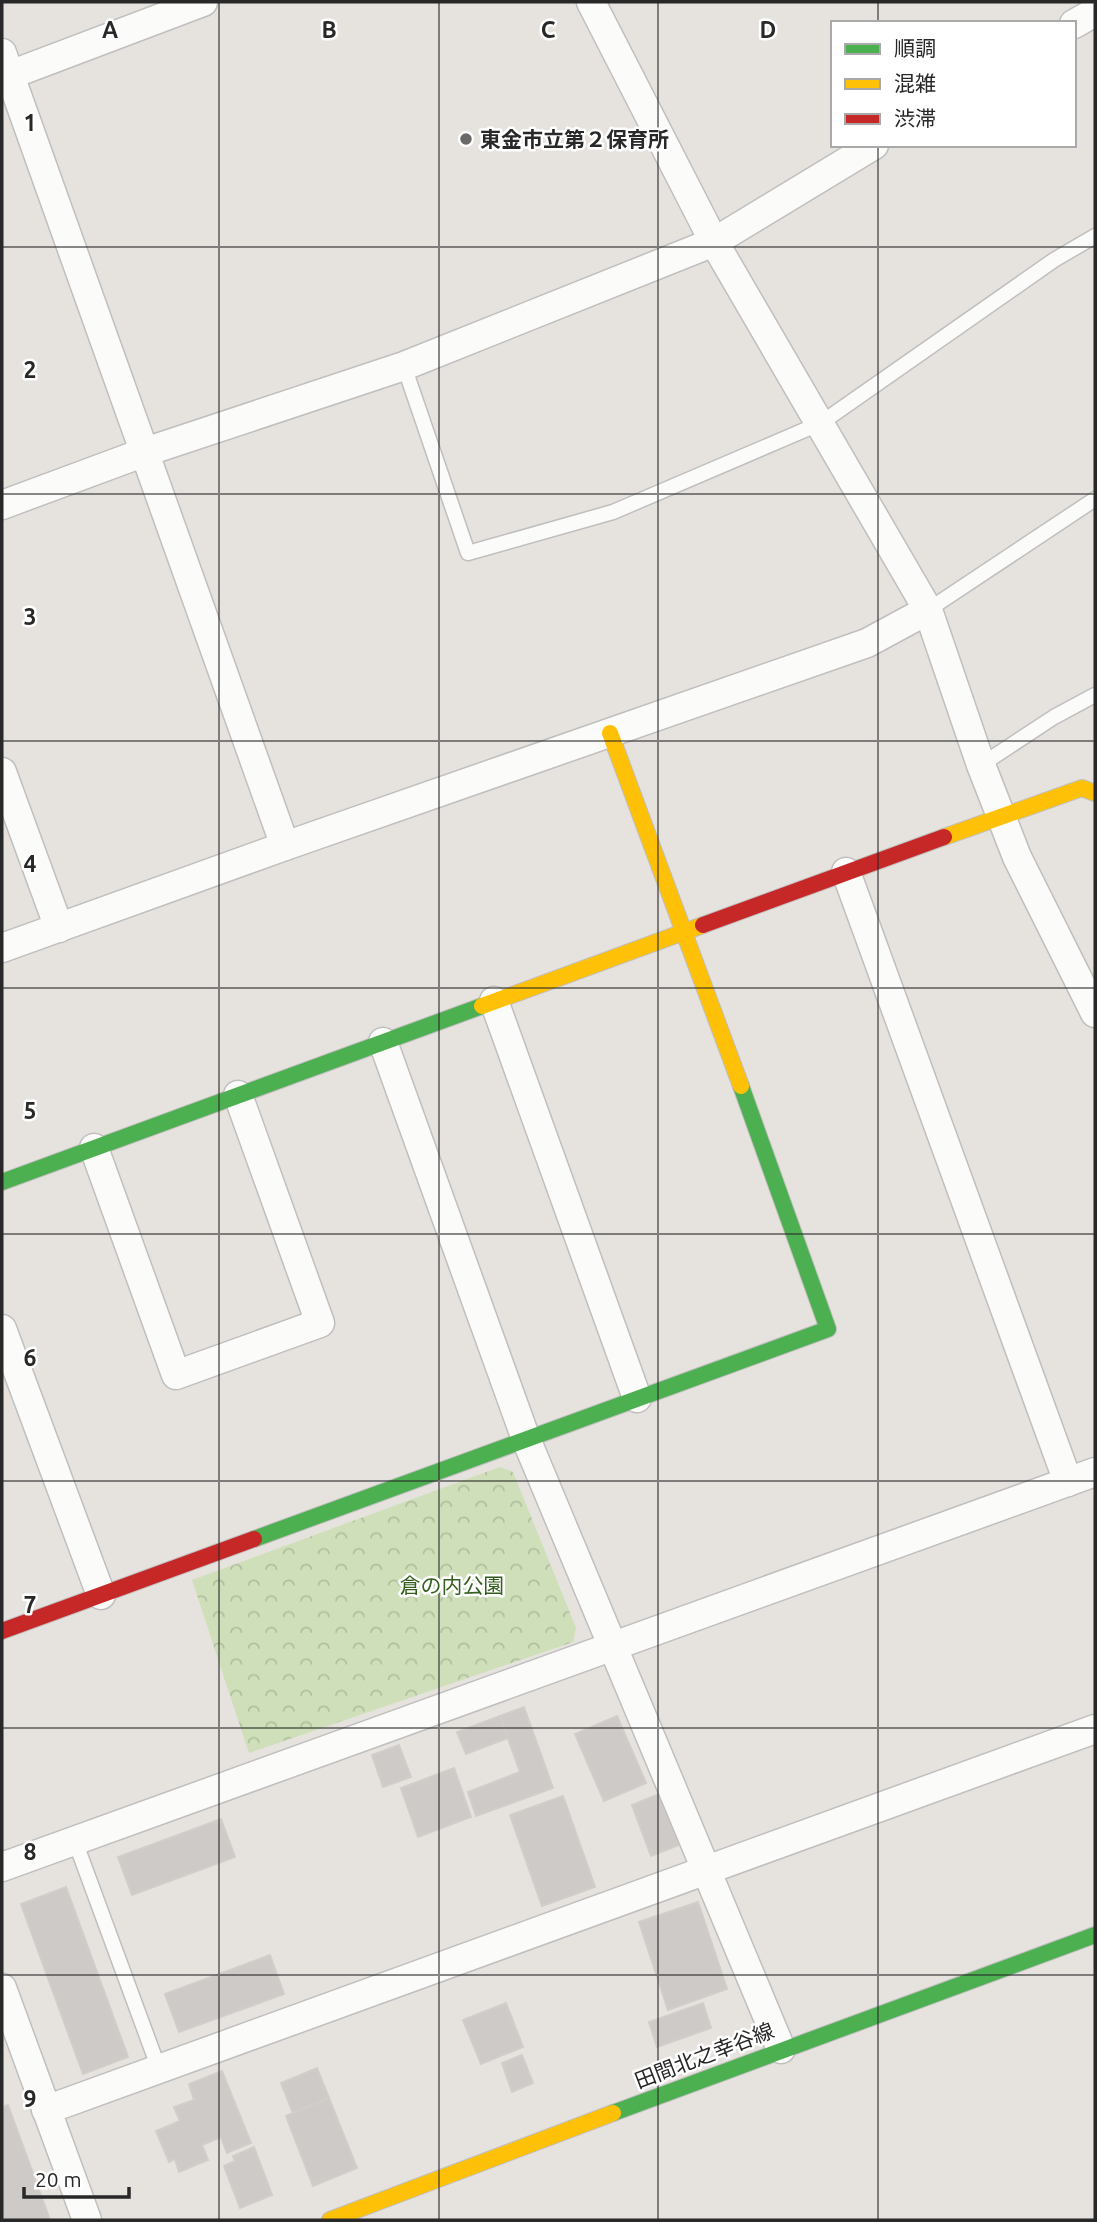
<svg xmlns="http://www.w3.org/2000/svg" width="1097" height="2222" viewBox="0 0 1097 2222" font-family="Ubuntu,'Noto Sans JP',sans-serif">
<defs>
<pattern id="forest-crowns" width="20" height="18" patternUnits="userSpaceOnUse" patternTransform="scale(1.75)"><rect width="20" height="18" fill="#cedfb9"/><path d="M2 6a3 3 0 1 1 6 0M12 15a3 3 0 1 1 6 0" fill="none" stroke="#b1bf9f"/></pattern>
</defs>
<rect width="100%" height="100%" fill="#e6e2de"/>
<polygon fill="url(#forest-crowns)" points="500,1467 513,1472 576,1628 573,1642 249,1753 192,1580"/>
<g fill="#cecac8" stroke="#d1ceca" stroke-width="2">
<polygon points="524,1707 553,1788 476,1816 468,1792 520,1772 500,1716"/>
<polygon points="500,1716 508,1738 466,1754 457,1732"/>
<polygon points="617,1716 646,1783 604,1801 575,1734"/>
<polygon points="399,1745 411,1777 383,1787 372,1755"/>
<polygon points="454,1768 471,1817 418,1837 401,1788"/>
<polygon points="659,1794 679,1845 651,1856 632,1805"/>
<polygon points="563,1796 595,1887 542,1906 510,1815"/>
<polygon points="221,1819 235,1857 132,1895 118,1857"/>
<polygon points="66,1887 128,2057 83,2074 21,1904"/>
<polygon points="698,1902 727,1989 668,2010 639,1922"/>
<polygon points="270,1955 284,1994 179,2032 165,1994"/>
<polygon points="506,2003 523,2047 481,2064 463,2020"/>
<polygon points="703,2003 711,2028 657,2047 649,2022"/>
<polygon points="522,2055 533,2083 512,2092 502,2063"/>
<polygon points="317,2068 329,2098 293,2113 281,2083"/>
<polygon points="222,2071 251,2143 227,2153 221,2137 202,2145 208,2160 179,2172 175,2159 169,2162 156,2131 180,2121 174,2107 194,2100 189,2084"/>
<polygon points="329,2098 357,2168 313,2186 286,2116"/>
<polygon points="8,2105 50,2220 2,2220 2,2107"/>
<polygon points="254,2147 272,2195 240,2208 224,2166 235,2161 233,2156"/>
</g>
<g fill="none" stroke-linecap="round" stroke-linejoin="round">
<g stroke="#c0bfbf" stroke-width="17">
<g id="lane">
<polyline points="404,366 468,553 613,512 821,423 1054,260 1095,236"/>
<polyline points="928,610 1095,499"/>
<polyline points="981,765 1054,717 1095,695"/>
<polyline points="75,1841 159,2069"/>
</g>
</g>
<g stroke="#c0bfbf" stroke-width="31">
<g id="street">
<polyline points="591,2 714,242 928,610 981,765 1017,857 1095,1013"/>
<polyline points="1074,24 1095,12"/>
<polyline points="2,53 285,846"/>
<polyline points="2,78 203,2"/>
<polyline points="2,505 145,452 404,366 714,242 874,145"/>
<polyline points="2,772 59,928"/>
<polyline points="846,872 1068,1482"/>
<polyline points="2,948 285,846 867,643 928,610"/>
<polyline points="494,1001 637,1398"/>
<polyline points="383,1042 526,1439 781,2049"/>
<polyline points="94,1148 176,1375 320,1323 238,1095"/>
<polyline points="2,1329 101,1595"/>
<polyline points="2,1867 1095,1472"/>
<polyline points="2,1988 87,2220"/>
<polyline points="46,2110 1095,1729"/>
</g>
</g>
<g stroke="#c0bfbf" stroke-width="18">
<g id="fast">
<polyline points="2,1182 482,1006"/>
<polyline points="254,1539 828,1329 741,1086"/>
<polyline points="613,2113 1095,1935"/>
</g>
</g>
<g stroke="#c0bfbf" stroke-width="18">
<g id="slow">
<polyline points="610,733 741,1086"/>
<polyline points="944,837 1082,788 1095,793"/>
<polyline points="482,1006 703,925"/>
<polyline points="330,2220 613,2113"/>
</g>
</g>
<g stroke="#c0bfbf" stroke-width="18">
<g id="jam">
<polyline points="703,925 944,837"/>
<polyline points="2,1631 254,1539"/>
</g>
</g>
<use href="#lane" stroke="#fbfbfa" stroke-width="14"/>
<use href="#street" stroke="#fbfbfa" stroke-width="28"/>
<use href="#fast" stroke="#4caf50" stroke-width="16"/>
<use href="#slow" stroke="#ffc107" stroke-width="16"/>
<use href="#jam" stroke="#c62828" stroke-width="16"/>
</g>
<path fill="none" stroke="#282828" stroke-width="2" stroke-opacity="0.55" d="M 219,2 L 219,2220M 439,2 L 439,2220M 658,2 L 658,2220M 878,2 L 878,23M 878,145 L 878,2220M 2,247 L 1095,247M 2,494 L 1095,494M 2,741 L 1095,741M 2,988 L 1095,988M 2,1234 L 1095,1234M 2,1481 L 1095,1481M 2,1728 L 1095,1728M 2,1975 L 1095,1975"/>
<circle fill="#6a6968" stroke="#fff" stroke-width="2.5" cx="466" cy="139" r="7"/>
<g text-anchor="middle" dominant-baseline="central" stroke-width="5" stroke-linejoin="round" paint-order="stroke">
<g font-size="21" font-weight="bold" fill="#282828" stroke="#fff" text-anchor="start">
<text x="480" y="139">東金市立第２保育所</text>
</g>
<g font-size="21" fill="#365f1f" stroke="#fff">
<text x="452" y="1585">倉の内公園</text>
</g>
<g font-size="21" fill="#282828" stroke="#fff">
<text transform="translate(704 2055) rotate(-21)">田間北之幸谷線</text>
</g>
</g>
<g font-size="23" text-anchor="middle" font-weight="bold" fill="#282828" stroke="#fff" stroke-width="5" stroke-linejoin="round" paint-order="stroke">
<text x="110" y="38">A</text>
<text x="329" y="38">B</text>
<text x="548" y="38">C</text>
<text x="768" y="38">D</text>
<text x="30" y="131">1</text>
<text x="30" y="378">2</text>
<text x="30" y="625">3</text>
<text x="30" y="872">4</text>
<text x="30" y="1119">5</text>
<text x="30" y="1366">6</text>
<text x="30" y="1613">7</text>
<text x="30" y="1860">8</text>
<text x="30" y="2107">9</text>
</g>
<rect width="1097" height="2222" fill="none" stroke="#282828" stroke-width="7"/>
<rect x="831" y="21" width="245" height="126" fill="#ffffff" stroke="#a9a9a9" stroke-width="2"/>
<rect x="845" y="44" width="35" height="10" fill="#4caf50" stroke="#a9a9a9" stroke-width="2"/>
<text x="894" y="56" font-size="21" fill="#282828">順調</text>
<rect x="845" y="79" width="35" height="10" fill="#ffc107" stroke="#a9a9a9" stroke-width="2"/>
<text x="894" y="91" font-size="21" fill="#282828">混雑</text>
<rect x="845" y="114" width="35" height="10" fill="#c62828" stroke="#a9a9a9" stroke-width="2"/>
<text x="894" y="126" font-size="21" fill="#282828">渋滞</text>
<path d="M24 2187v10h105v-10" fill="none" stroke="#282828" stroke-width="3.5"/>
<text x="35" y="2187" font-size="21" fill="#282828" stroke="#ffffff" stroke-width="5" paint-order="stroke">20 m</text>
</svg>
